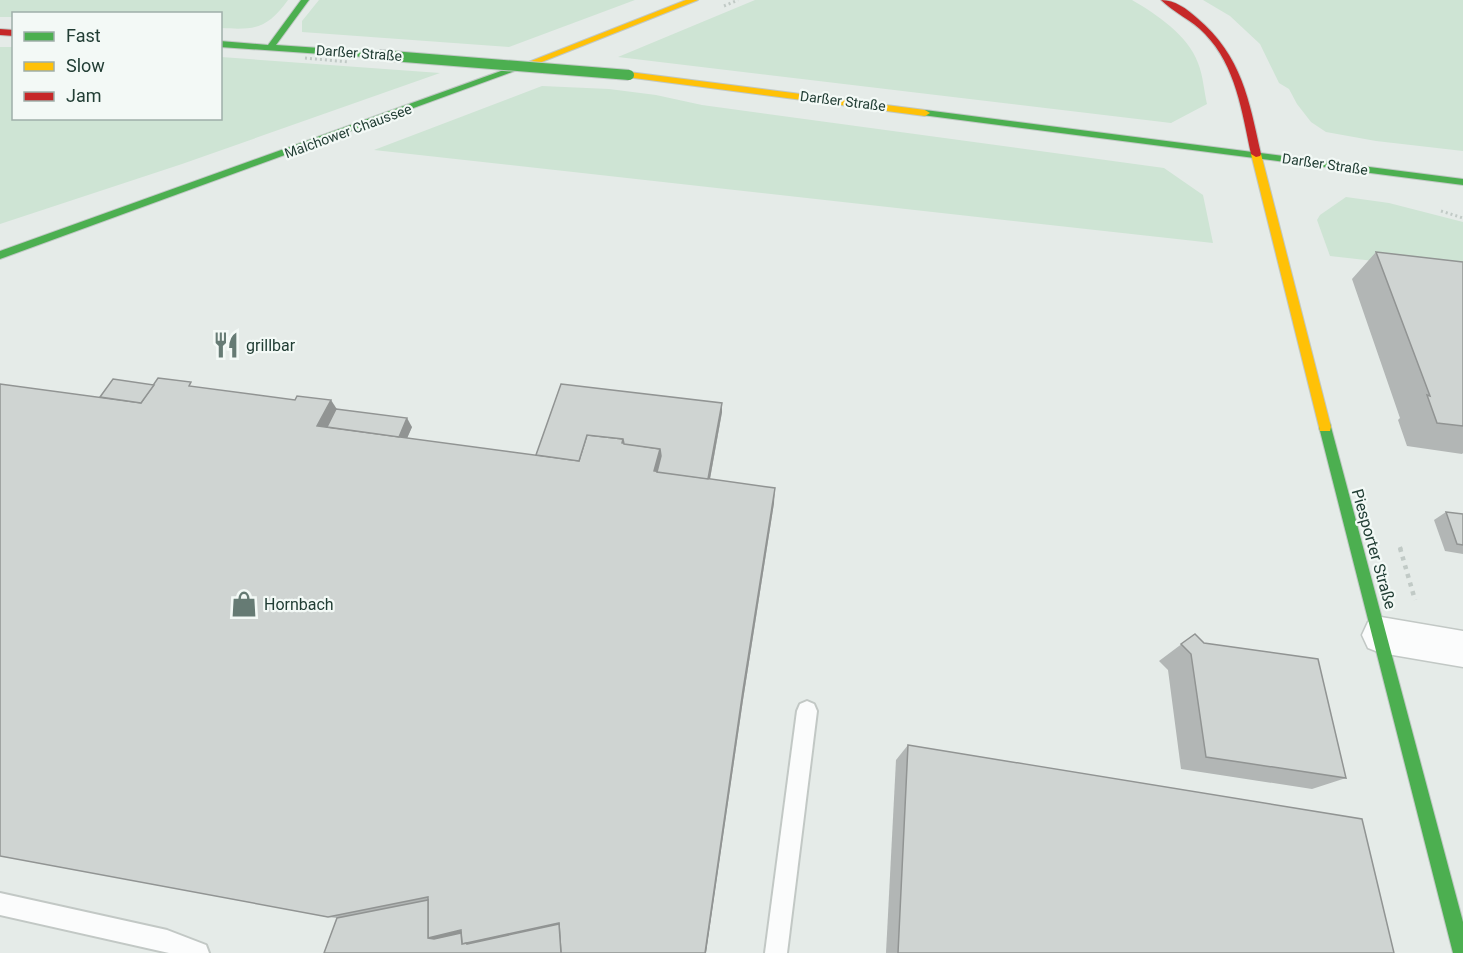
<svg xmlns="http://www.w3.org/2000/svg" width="1463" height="953" viewBox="0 0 1463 953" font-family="Roboto,sans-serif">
<rect width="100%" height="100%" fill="#e5ebe8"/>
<g fill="#cee4d4">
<path d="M 0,0 L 288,0 C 267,29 255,30 221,28 L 220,14 L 14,14 L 13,17 L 0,17 Z"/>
<polygon points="319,0 635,0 509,47 302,32 302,21"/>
<path d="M 755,0 L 1132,0 C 1156,14 1188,35 1198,63 C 1203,75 1204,91 1207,104 L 1171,123 L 618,57 Z"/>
<polygon points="1203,0 1463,0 1463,151 1376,141 1326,132 1311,122 1297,104 1289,89 1279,83 1260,44 1230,16"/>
<polygon points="0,47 13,47 14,118 220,118 221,57 440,73 182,164 0,224"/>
<polygon points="542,86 609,89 656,95 702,105 1164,168 1203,195 1213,243 374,150"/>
<polygon points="1346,197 1389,203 1463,222 1463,271 1330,256 1317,220 1320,215"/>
</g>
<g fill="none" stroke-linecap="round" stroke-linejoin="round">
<g stroke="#c2c8c5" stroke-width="4">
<g id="lane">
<polygon points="807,701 814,704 817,711 787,953 765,953 797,711 800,704"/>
<polygon points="0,893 167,930 206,945 209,953 169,953 0,915"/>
</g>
</g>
<g stroke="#c2c8c5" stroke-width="3">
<polygon id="street" points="1381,617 1463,631 1463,667 1381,653 1368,648 1362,635 1368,622"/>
</g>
<g stroke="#c0c8c5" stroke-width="2">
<g id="fast">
<polygon points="301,0 309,0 276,45 379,52 384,55 379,58 220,47 220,41 268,45"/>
<polygon points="523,63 531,65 0,259 0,251"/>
<polygon points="925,110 1463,179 1463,185 922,115 920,113"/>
<polygon points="1325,422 1330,423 1331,427 1463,922 1463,953 1453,953 1319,427 1320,423"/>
</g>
</g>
<g stroke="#c0c8c5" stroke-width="2">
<g id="slow">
<polygon points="686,0 698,0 529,67 521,65"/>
<polygon points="629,72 925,110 930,113 925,116 626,77 624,75"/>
<polygon points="1256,151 1261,154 1331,427 1330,431 1320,431 1319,427 1251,154"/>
</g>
</g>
<g stroke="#c0c8c5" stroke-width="2">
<g id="jam">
<path d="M 1161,0 C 1175,0 1187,9 1197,18 C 1242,56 1249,100 1261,154 L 1260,156 L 1256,157 L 1251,154 C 1242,112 1236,66 1205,34 C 1192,20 1174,13 1161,0 Z"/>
<polygon points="0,29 14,30 14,36 0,35"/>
</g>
</g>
<g stroke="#c1cac6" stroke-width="3" stroke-dasharray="2 3" stroke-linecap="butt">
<polyline points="724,6 738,0"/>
<polyline points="1441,211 1463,218"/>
</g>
<polyline stroke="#c1cac6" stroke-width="4" stroke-dasharray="3 4.5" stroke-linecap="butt" points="1400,547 1401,550"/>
<polyline stroke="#c1cac6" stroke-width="4.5" stroke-dasharray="4 5" stroke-linecap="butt" points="1400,548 1415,600"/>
<use href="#lane" fill="#fbfcfc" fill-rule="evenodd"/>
<use href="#street" fill="#fbfcfc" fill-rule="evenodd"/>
<use href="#fast" fill="#4caf50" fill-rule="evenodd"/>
<use href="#slow" fill="#ffc107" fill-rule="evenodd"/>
<use href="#jam" fill="#c62828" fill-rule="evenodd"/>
<g stroke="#c0c8c5" stroke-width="12" stroke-linecap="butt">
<polyline id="fast-bridge" points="379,55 629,75"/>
</g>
<polyline stroke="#c1cac6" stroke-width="3" stroke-dasharray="2 3" stroke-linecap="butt" points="305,58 349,62"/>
<use href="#fast-bridge" stroke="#4caf50" stroke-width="10"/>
</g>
<g fill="#b2b6b5">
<polygon points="1376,252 1463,262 1463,453 1462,454 1407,446 1398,420 1400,418 1352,279"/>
<polygon points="154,385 195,387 336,409 412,427 407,438 536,456 722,403 722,412 710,479 774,503 743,700 706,953 324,953 337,918 328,917 100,397"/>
<polygon points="1446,512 1463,514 1463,554 1445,551 1434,520"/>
<polygon points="1195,634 1204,643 1346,778 1312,789 1181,769 1168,670 1159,661"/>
<polygon points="908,745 1394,953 886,953 896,760"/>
</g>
<g fill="#919493">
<polygon points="331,400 342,417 333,435 317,426"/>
<polygon points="722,403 722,412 707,495 707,487"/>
<polygon points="407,418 412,427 401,452 395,444"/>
<polygon points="660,449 662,465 659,480 654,471"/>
<polygon points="775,488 774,503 743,700 706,953 705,953 743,690"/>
<polygon points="461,930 473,932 441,940 428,938"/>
</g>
<g fill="#cfd4d2" stroke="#919493" stroke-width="1.5">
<polygon points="1376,252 1463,262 1463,426 1437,423 1427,395 1430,396"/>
<polygon points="158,378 191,382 189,386 295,400 297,396 331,400 317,426 579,461 587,435 623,439 622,443 660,449 654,471 775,488 743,690 705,953 561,953 559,923 462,944 461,930 428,938 428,897 328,917 0,856 0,384 141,403"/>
<polygon points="113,379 154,385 141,403 100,397"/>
<polygon points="561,384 722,403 708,479 657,472 661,456 660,449 624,444 623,439 587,435 579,461 536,455"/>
<polygon points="336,409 407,418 399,437 327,427"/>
<polygon points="1446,512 1463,514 1463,545 1457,544"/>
<polygon points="1195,634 1204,643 1318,659 1346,778 1206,757 1191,654 1181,644"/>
<polygon points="908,745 1362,819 1394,953 898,953"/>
<polygon points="428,900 428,938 434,939 461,933 462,944 467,943 467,944 559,924 561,953 324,953 337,918"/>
</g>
<defs>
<g id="restaurant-bare" transform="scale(2.07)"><path d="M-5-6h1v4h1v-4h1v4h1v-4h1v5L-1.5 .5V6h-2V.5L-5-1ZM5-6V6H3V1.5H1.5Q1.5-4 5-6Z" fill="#667b74" stroke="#f3f9f6" stroke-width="2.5" paint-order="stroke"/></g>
<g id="shop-bare" transform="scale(2.07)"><path d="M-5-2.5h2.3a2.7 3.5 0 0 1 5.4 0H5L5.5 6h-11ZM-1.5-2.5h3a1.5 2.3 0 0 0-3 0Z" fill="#667b74" stroke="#f3f9f6" stroke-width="2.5" paint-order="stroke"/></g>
</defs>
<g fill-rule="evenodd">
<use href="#restaurant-bare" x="226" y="345"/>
<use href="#shop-bare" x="244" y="604"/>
</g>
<g text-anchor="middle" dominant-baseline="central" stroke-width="4.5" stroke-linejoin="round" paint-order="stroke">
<g font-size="14" fill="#223e35" stroke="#f3f9f6">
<text transform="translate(359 53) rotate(4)">Darßer Straße</text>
<text transform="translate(843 101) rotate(7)">Darßer Straße</text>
<text transform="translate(348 131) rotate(-20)">Malchower Chaussee</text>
<text transform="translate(1325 164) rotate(8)">Darßer Straße</text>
</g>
<g font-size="16" fill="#223e35" stroke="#f3f9f6" text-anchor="start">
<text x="246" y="345">grillbar</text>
<text x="264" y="604">Hornbach</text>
</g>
<g font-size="16" fill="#223e35" stroke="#f3f9f6">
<text transform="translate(1374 549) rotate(74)">Piesporter Straße</text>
</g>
</g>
<rect x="12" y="12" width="210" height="108" fill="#f3f9f6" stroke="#9faea9" stroke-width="1.5"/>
<rect x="24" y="32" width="30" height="9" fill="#4caf50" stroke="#9faea9" stroke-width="1.5"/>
<text x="66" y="42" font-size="18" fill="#223e35">Fast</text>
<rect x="24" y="62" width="30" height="9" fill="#ffc107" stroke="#9faea9" stroke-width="1.5"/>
<text x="66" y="72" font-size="18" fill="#223e35">Slow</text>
<rect x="24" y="92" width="30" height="9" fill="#c62828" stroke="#9faea9" stroke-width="1.5"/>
<text x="66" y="102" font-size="18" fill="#223e35">Jam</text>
</svg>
